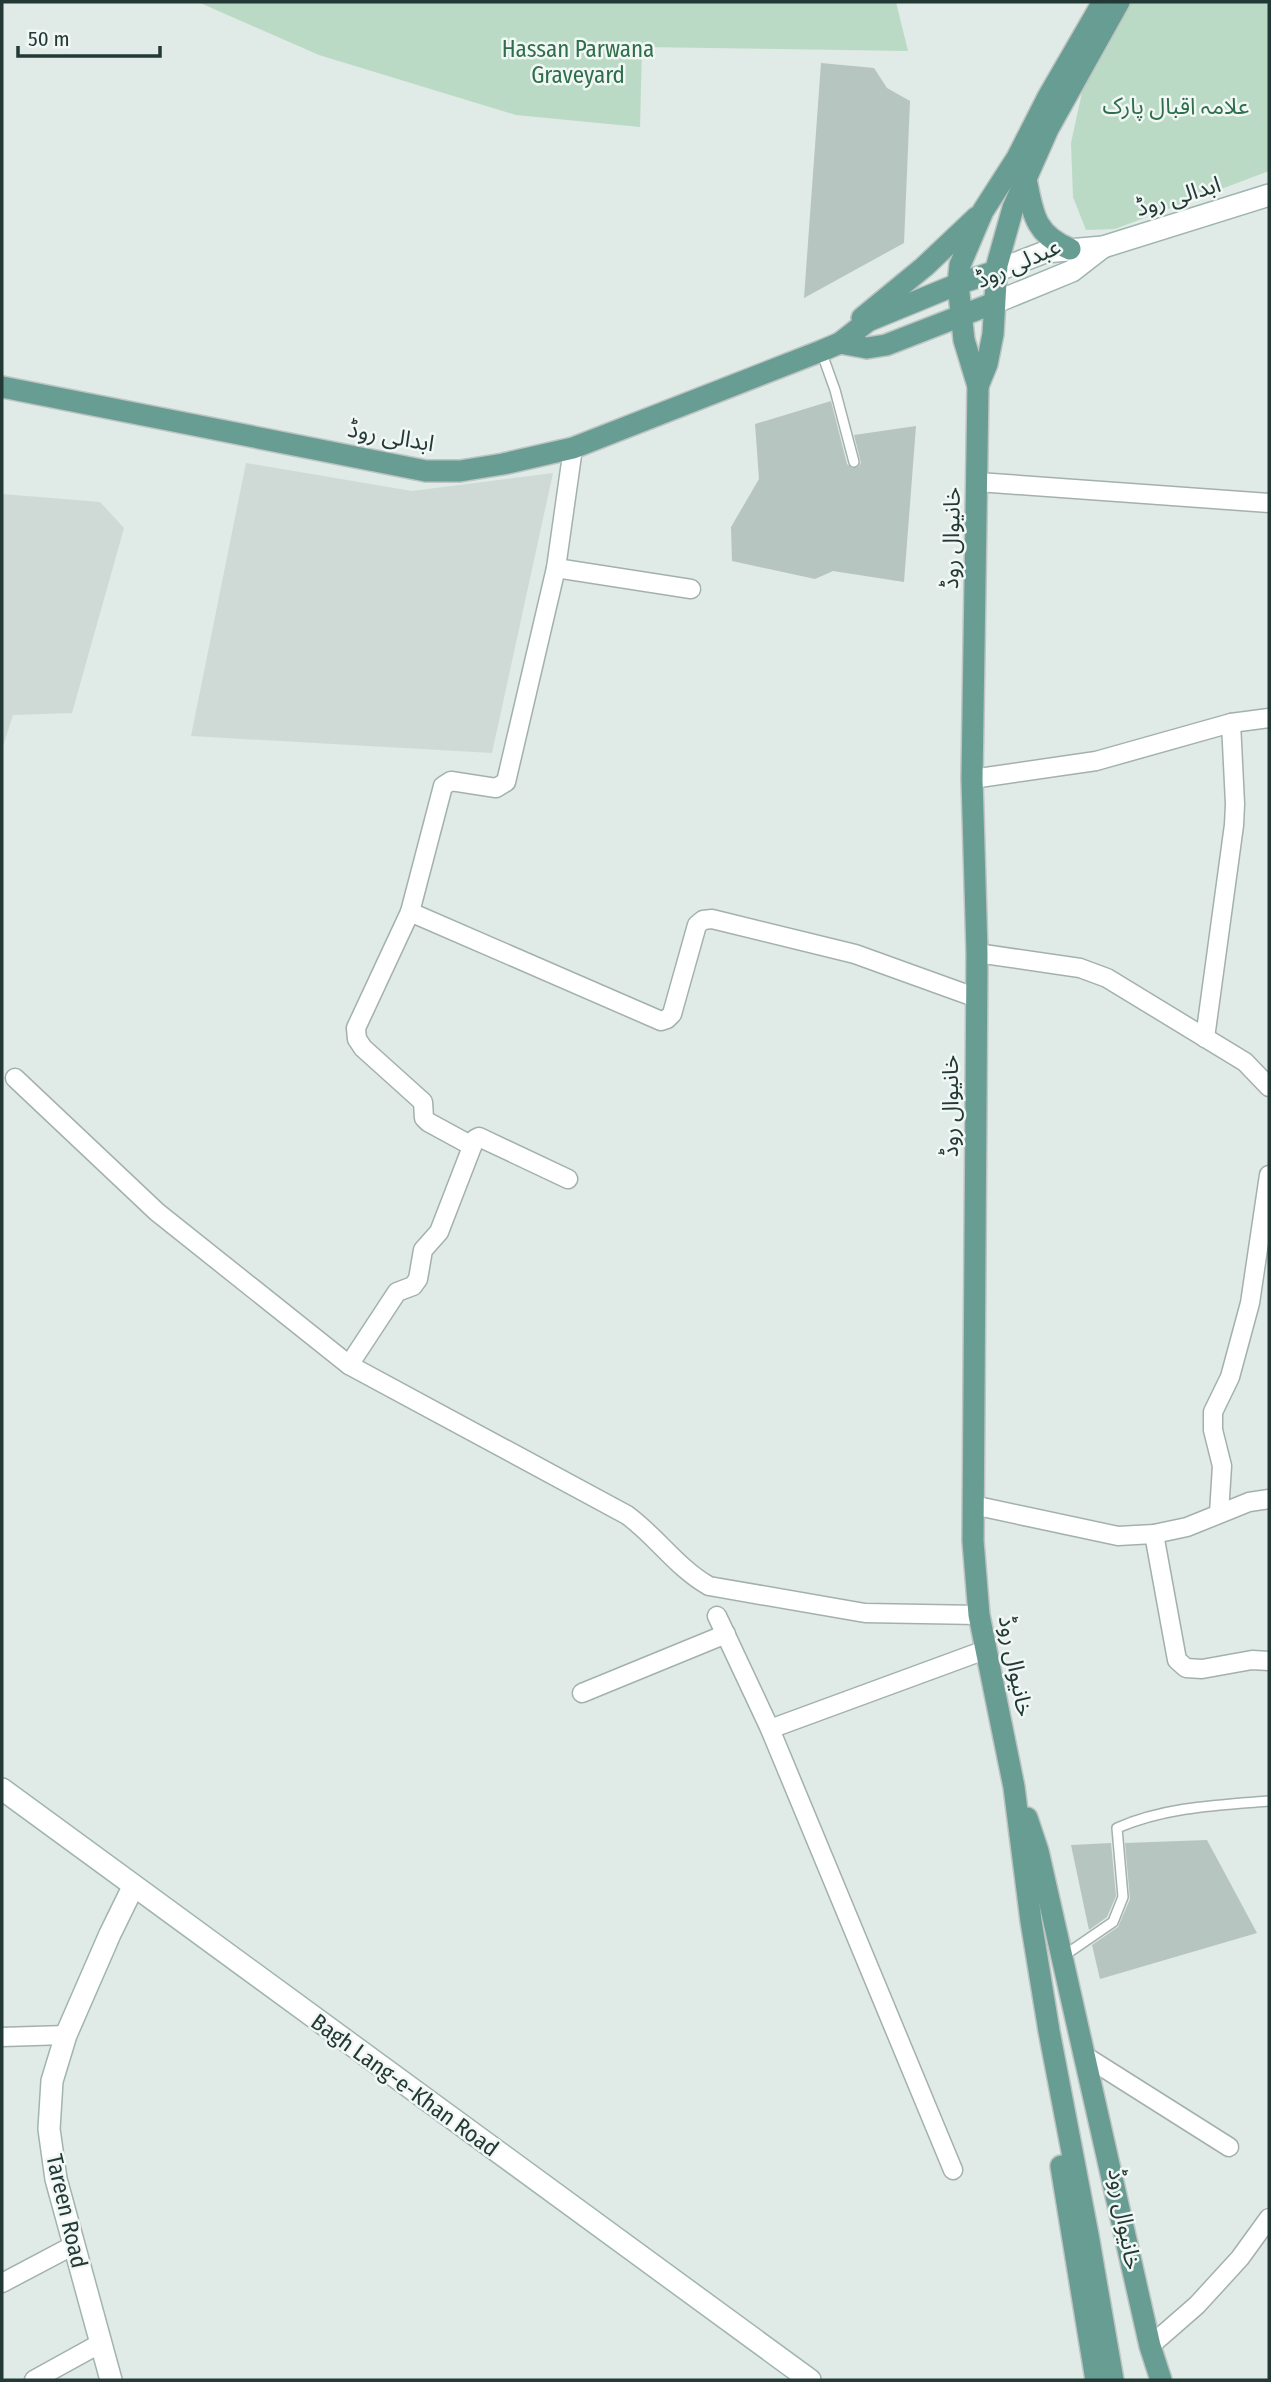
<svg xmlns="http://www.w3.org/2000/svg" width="1271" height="2382" viewBox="0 0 1271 2382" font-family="'Fira Sans Condensed','Noto Sans Arabic',sans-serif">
<rect width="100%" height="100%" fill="#e0eae6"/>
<g fill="#cfdad6">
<polygon points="246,463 412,491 553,473 492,753 191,736"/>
<polygon points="2,494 100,502 124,528 72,713 13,715 2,749"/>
</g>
<g fill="#bbdac5">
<polygon points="198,2 896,2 908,51 642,47 640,127 516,115 319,55"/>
<polygon points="1126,2 1269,2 1269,171 1115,229 1086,230 1073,197 1071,143 1086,74"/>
</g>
<g fill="#b6c5c0">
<polygon points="821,63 874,68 887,88 910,101 904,243 804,298"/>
<polygon points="831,401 847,464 852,468 858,467 861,463 854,435 916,426 904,582 833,571 815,579 732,561 731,527 759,479 755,424"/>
<polygon points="1207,1840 1257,1933 1100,1979 1092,1945 1118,1927 1130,1899 1125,1843"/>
<polygon points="1111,1843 1116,1896 1107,1917 1089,1930 1071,1845"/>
</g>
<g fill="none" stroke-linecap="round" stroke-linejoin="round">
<g stroke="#a3b1ad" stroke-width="12">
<g id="lane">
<polyline points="821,351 835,390 854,462"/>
<path d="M 1062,1957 L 1113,1922 L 1123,1897 L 1117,1828 C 1165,1807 1218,1805 1269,1801"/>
</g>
</g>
<g stroke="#a3b1ad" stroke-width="21">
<g id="street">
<polyline points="978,482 1269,503"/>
<polyline points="556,568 691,589"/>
<polyline points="972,779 1096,761 1231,723 1269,718"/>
<polyline points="410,912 661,1021 667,1019 672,1014 697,925 703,920 712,919 855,954 977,998"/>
<polyline points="977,953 1080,968 1107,978 1245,1062 1269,1087"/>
<polyline points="1205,1038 1234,825 1235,804 1231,723"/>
<path d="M 15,1078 L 157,1212 L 349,1365 L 627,1515 C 656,1536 677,1568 709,1586 L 865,1613 L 979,1615"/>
<polyline points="472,1146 428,1122 424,1118 423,1102 363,1048 357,1039 356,1028 410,912 443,786 451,781 496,788 506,782 556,568 573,448"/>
<polyline points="349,1365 397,1292 413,1286 418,1279 423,1250 439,1232 475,1139 479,1137 568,1179"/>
<polyline points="973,1505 1118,1536 1154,1534 1187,1527 1249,1502 1269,1499"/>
<polyline points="1219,1513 1222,1466 1213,1430 1213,1412 1230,1377 1250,1303 1269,1175"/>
<polyline points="1154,1534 1177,1660 1186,1668 1202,1669 1252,1660 1269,1661"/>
<polyline points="717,1616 770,1729 953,2170"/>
<polyline points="582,1693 726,1634"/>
<polyline points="770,1729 985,1650"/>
<polyline points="2,2037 66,2035"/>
<polyline points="1085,2056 1229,2147"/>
<polyline points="2,2283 74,2245"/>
<polyline points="1150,2346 1197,2305 1240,2258 1269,2218"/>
<polyline points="34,2380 101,2343"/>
</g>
</g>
<g stroke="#a0b5af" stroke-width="24">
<g id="secondary">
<polyline points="996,271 1045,252 1103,247 1269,195"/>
<polyline points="994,303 1072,271 1103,247"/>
<polyline points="2,1789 810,2380"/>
<polyline points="111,2380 56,2179 49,2129 52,2081 66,2035 110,1934 133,1887"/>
</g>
</g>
<g stroke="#bdc4c2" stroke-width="24">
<g id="primary">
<polyline points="1103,2 1048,97 1017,158 983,211 960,265 958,284 964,340 978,386 972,779 977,953 973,1541 979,1615 1014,1787 1031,1921 1049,2031 1088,2235 1113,2380"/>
<path d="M 1026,179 C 1033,213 1034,234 1070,249"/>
<polyline points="862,318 924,267 977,217"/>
<polyline points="840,343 867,348 886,345 994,303"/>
<polyline points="978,386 987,364 993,334 997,265 1013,208 1048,129 1119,2"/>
<polyline points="2,387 426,471 460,471 503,464 573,448 821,351 840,343 868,321 958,284 996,271"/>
<polyline points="1027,1818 1038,1851 1150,2346 1161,2380"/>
<polyline points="1061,2166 1096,2380"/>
</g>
</g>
<use href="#lane" stroke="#fff" stroke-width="9"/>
<use href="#street" stroke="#fff" stroke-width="18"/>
<use href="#secondary" stroke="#fff" stroke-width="21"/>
<use href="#primary" stroke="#689d93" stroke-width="21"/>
</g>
<g text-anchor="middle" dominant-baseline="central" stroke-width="5" stroke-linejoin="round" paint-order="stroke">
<g font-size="23" fill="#2f6e4b" stroke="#f1f7f4">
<text x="578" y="49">Hassan Parwana<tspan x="578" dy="26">Graveyard</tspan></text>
<text x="1176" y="106">علامہ اقبال پارک</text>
</g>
<g font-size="23" fill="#223935" stroke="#f1f7f4">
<text transform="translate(1178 196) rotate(-17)">ابدالی روڈ</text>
<text transform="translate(1018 263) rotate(-24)">عبدلی روڈ</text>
<text transform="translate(391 436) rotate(10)">ابدالی روڈ</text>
<text transform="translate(951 538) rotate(-89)">خانیوال روڈ</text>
<text transform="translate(950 1106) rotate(-90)">خانیوال روڈ</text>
<text transform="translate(1016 1666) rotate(79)">خانیوال روڈ</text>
<text transform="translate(405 2085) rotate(36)">Bagh Lang-e-Khan Road</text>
<text transform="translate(67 2211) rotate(77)">Tareen Road</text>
<text transform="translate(1125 2219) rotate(80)">خانیوال روڈ</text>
</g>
</g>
<rect width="1271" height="2382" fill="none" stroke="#223935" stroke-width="7"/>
<path d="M18 46v10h142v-10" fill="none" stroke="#223935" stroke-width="3.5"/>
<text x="28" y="46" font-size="21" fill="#223935" stroke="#f1f7f4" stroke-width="5" paint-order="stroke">50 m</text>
</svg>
